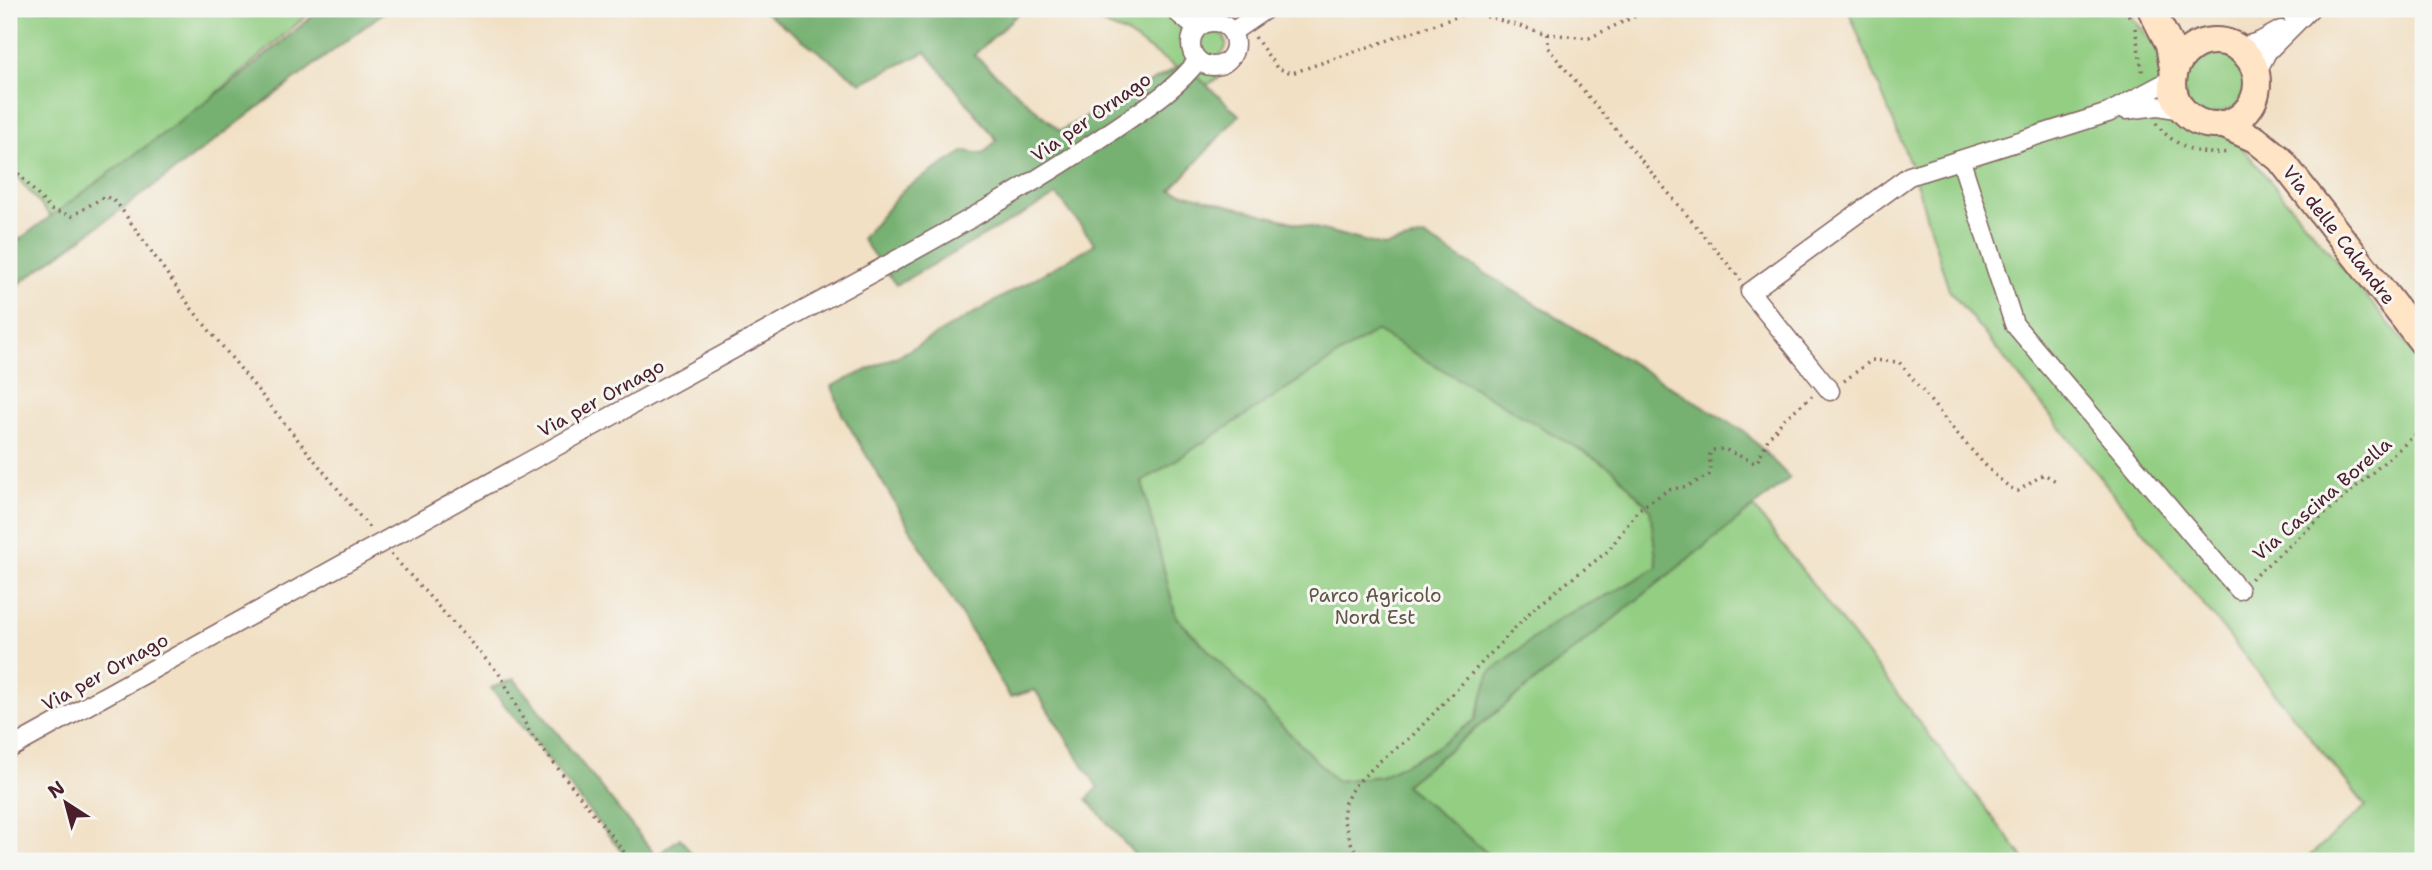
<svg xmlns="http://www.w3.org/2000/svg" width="2432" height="870" viewBox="0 0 2432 870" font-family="'Shantell Sans',sans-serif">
<rect width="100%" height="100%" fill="#f6f6f2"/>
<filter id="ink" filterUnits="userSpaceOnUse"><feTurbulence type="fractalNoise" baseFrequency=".0143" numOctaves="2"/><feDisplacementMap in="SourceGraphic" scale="14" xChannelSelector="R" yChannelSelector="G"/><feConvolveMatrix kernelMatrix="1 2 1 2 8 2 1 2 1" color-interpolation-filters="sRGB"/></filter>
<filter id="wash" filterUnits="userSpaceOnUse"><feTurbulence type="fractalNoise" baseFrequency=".00686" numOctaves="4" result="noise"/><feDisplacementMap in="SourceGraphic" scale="28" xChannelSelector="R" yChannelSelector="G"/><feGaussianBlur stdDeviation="1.57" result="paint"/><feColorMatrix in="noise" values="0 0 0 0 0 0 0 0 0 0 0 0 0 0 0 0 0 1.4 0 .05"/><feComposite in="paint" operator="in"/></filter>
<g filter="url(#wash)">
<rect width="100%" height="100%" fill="#f1e0c4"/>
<g fill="#93ce83" stroke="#6e7657" stroke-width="2">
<polygon points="9,9 314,9 116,181 54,220 9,168"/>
<polygon points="1066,9 1167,9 1218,79 1202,87 1198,82 1125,33"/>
<path d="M 1848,9 L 2125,9 L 2184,79 C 2208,5 2292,101 2214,114 L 2423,364 L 2423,861 L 2304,861 L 2366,806 L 1949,290 L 1911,166 Z"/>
<circle cx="1213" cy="44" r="13"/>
<polygon points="1382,314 1738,487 2026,861 1178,861 1116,470"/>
</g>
<g fill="#76b171" stroke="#60684e" stroke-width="2" fill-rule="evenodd">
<polygon points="321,9 388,9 185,163 9,291 9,247 236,80"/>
<path d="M 761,9 L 1023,9 L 974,55 L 1060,131 L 1184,64 L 1239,115 L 1171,190 L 1383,246 L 1424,236 L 1745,432 L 1790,478 L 1405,785 L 1497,861 L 1140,861 L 1087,799 L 1098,788 L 1035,690 L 1010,697 L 842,414 L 832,386 L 904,353 L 1095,244 L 1057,195 L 896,285 L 862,239 L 904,189 L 965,151 L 983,154 L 997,140 L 926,52 L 861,83 ZM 1376,331 L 1613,469 L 1650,509 L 1657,567 L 1612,593 L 1561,617 L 1490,672 L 1475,720 L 1429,752 L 1381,776 L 1336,781 L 1176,617 L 1142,482 Z"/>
<polygon points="514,679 656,856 680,838 697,861 629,861 491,688"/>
</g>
</g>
<g filter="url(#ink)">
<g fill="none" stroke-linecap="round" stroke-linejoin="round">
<g stroke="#846361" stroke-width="12">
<polyline id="service" points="2281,9 2293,23"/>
</g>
<g stroke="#846361" stroke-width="21">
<g id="minor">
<polyline points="1173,9 1196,28"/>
<circle cx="1213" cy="44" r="22"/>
<polyline points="1232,32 1266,9"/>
<polyline points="2239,48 2261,41 2281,30"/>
<polyline points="2256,74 2267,52 2310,9"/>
<polyline points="2126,110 2158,106 2185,111"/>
<polyline points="1961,161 2014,324 2239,590"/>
<polyline points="1830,391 1750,292 1909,176 2108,113 2174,78"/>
<path d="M 9,749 C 277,600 545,452 814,305 C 915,250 1018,195 1113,130 C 1142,110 1177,89 1198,60"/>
</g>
</g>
<g stroke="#846361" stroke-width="30">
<g id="secondary">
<polyline points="2151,9 2169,44 2174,74"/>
<circle cx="2215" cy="83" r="42"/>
<polyline points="2222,124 2255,139 2280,159 2423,343"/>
</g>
</g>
<g stroke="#846361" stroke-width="3.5" stroke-dasharray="2 5" stroke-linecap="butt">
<polyline points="2124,9 2131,18"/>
<polyline points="2135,28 2143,76"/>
<polyline points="1547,34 1547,47 1741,280"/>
<polyline points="1255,37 1277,68 1292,73 1471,12 1547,34 1589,38 1650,9"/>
<path d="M 2156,123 C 2173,146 2200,157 2229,152"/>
<polyline points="9,163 51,210 72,216 105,196 117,203 192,309 371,530"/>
<path d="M 1844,381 L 1872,360 L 1899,362 C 1919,385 1995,487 2018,491 L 2044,474 L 2056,481"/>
<polyline points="391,554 501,676 530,733 631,861"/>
<polyline points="2251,579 2423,428"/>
<polyline points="1364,861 1352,845 1343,819 1345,802 1354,786 1380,761 1412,736 1535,607 1608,551 1639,509 1668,490 1688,486 1709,475 1711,471 1709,456 1712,450 1724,449 1753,462 1757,462 1768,439 1784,419 1812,396"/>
</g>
<use href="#service" stroke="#fff" stroke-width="9"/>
<use href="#minor" stroke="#fff" stroke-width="18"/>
<use href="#secondary" stroke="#ffe4c6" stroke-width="26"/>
</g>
</g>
<g text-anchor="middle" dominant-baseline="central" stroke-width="6" stroke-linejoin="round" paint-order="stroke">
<g font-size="19" fill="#4a1f2b" stroke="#f6f6f2">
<text transform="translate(1091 117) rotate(-35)">Via per Ornago</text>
<text transform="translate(2339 235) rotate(52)">Via delle Calandre</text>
<text transform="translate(601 398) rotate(-29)">Via per Ornago</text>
<text transform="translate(2322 499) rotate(-41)">Via Cascina Borella</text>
<text transform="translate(105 672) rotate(-29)">Via per Ornago</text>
</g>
<g font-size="19" fill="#605445" stroke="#f6f6f2">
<text x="1375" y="595">Parco Agricolo<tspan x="1375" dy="22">Nord Est</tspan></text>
</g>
</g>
<rect width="2432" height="870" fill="none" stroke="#f6f6f2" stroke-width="35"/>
<g transform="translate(66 803) rotate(324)" stroke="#f6f6f2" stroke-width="5" paint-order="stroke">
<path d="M0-5L12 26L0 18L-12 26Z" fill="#4a1f2b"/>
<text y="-10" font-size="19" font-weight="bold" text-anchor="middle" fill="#4a1f2b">N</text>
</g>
</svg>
